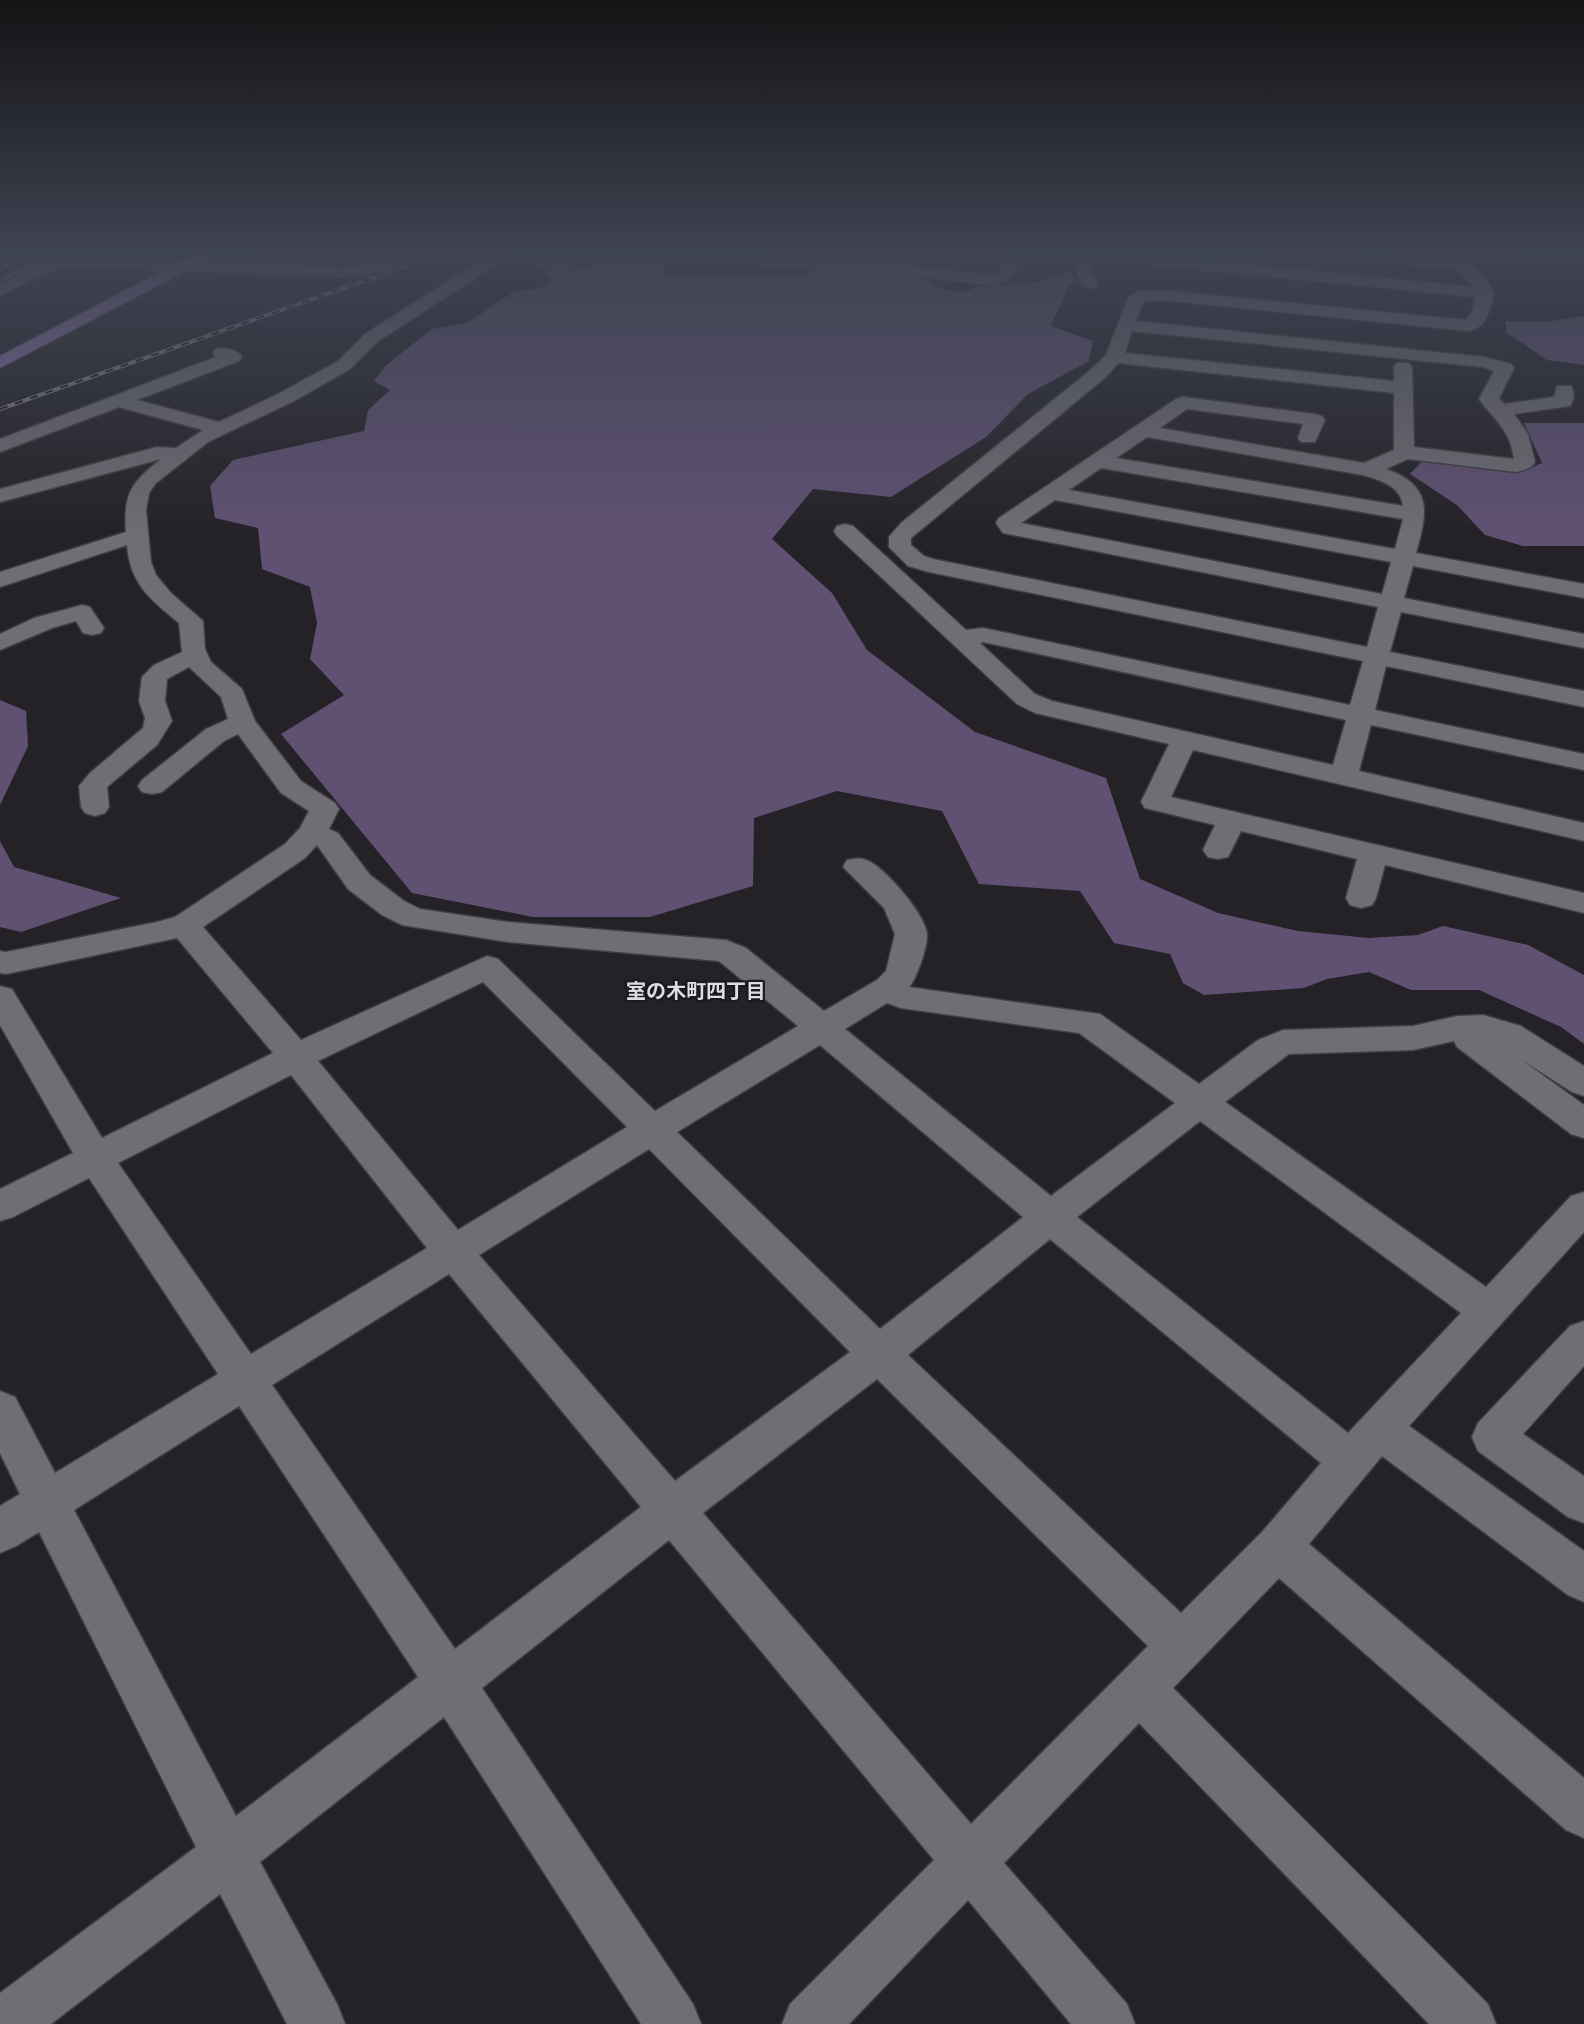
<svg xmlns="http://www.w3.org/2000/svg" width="1584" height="2024" viewBox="0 0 1584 2024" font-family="Roboto,'Noto Sans JP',sans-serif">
<rect width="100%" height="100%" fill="#242227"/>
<g fill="#605173">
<path d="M 612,255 L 660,255 L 667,274 L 704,278 L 725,273 L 796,277 L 818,270 L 849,266 L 920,276 C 929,285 949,293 963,292 C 971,291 977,285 985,285 C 1022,284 1032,287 1068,271 L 1076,281 L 1069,286 L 1051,326 L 1093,341 L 1089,361 L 1028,394 L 986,437 L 891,497 L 813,489 L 772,539 L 832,593 L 867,650 L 975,732 L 1106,778 L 1140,879 L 1218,913 L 1298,931 L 1369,938 L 1418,935 L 1443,926 L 1528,945 L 1584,975 L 1584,1044 L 1561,1027 L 1479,990 L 1411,990 L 1369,972 L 1327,979 L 1304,988 L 1204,995 L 1183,983 L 1170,954 L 1114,943 L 1080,891 L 979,884 L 942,811 L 837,791 L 754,818 L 753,886 L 650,917 L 533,917 L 412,893 L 281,734 L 344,695 L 310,659 L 317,623 L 310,587 L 262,569 L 258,528 L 215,518 L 210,486 L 233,460 L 364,431 L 368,410 L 390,390 L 374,381 L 385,366 L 432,329 L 467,323 L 515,291 L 539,289 L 573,270 L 590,266 Z"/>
<polygon points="1584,316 1584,365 1547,360 1507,333 1505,321 1547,322"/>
<polygon points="1524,423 1584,423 1584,546 1523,546 1485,535 1457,505 1410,474 1426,457 1519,473 1542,463"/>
<polygon points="0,700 26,711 28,746 0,805"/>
<polygon points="0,841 14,867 121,898 21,932 0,927"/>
</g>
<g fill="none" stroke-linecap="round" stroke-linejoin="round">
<g stroke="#726386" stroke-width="5">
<polyline points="0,269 25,255"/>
<polyline points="0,283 48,255"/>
</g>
<g stroke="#403e42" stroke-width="3">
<g id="minor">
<polygon points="398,255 423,255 421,258 365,275 346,277 66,267 46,273 0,296 0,285 34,266 66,257 346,267 364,265"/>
<path d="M 489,255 C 508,255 564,252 576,265 L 559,278 L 553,280 L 545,275 L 553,268 L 503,260 L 377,342 L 350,369 L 294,401 L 208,442 L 156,483 L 149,493 L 146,510 L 151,562 L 156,575 L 171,593 L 203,621 L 205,649 L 211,662 L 242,689 L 255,721 L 301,781 L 335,803 L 339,809 L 329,829 L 338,833 L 370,875 L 404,901 L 420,909 L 508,922 L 726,940 L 746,948 L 824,1011 L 877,980 L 886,971 L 895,934 L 884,908 L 843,867 L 847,860 C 854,859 859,857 866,860 C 884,866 925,914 927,934 C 928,945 917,979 909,987 L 1100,1014 L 1199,1084 L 1258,1040 L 1283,1030 L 1413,1026 L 1457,1016 L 1483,1015 L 1521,1026 L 1584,1066 L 1584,1096 L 1572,1092 L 1522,1060 L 1584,1105 L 1584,1138 L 1571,1134 L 1457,1047 L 1454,1041 L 1413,1050 L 1289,1054 L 1225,1102 L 1486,1287 L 1571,1196 L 1584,1192 L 1584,1232 L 1409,1426 L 1584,1551 L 1584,1602 L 1568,1595 L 1382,1456 L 1309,1544 L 1584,1778 L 1584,1838 L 1566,1830 L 1279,1578 L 1173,1688 L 1488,2004 L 1496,2024 L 1429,2024 L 1139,1723 L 1004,1863 L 1127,2004 L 1135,2024 L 1071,2024 L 968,1900 L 849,2024 L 782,2024 L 790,2004 L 934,1860 L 669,1540 L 482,1688 L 693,2004 L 701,2024 L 641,2024 L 444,1717 L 260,1862 L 337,2004 L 345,2024 L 287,2024 L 220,1894 L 51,2024 L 0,2024 L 0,1993 L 196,1847 L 39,1532 L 16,1546 L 0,1553 L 0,1506 L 20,1494 L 0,1453 L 0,1391 L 15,1397 L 55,1473 L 218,1374 L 89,1178 L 13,1217 L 0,1221 L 0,1189 L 73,1153 L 0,1025 L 0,986 L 12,989 L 102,1138 L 273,1053 L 177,938 L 6,974 L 0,973 L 0,951 L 6,952 L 157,922 L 175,917 L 285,844 L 300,828 L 309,811 L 281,793 L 238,734 L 224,741 L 162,792 L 152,794 L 142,792 L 138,786 L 142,780 L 206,729 L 228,719 L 221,697 L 189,667 L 167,679 L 165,701 L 172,721 L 157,745 L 107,787 L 109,807 L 105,813 L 95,816 L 85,813 L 81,807 L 79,786 L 90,773 L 143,728 L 145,718 L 139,701 L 142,677 L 154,665 L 182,652 L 179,623 C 150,599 130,584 127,545 L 0,587 L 0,572 L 126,532 C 123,493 132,482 161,459 L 0,502 L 0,489 L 157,447 L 176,448 L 203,430 L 119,407 L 0,452 L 0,439 L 216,357 L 213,353 L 216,349 C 224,347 237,349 242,357 L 239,361 L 137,400 L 219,422 L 280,393 L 338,361 L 365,334 ZM 317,845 L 348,889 L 382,915 L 402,925 L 508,942 L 719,961 L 798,1026 L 655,1111 L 498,959 L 487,956 L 301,1040 L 203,927 L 305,858 ZM 483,982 L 627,1127 L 458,1230 L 318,1061 ZM 887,1003 L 901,1008 L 1079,1033 L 1175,1103 L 1051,1196 L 845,1029 ZM 820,1045 L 1023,1217 L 880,1329 L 677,1132 ZM 291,1075 L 427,1248 L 251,1354 L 118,1163 ZM 1200,1121 L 1461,1313 L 1348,1433 L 1077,1217 ZM 649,1149 L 850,1352 L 675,1481 L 479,1255 ZM 1050,1239 L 1321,1463 L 1262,1532 L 1181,1613 L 908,1355 ZM 449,1274 L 641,1507 L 455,1649 L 272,1385 ZM 877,1379 L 1148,1646 L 971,1824 L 703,1513 ZM 239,1406 L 418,1677 L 236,1816 L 74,1510 Z"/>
<polygon points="708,255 762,255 822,261 838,257 989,275 996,274 1010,255 1026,255 1007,281 989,285 838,267 822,271 716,260"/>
<path d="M 1090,255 L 1151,255 L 1474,287 L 1453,266 L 1434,267 L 1364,260 L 1356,255 L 1434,257 L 1459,255 L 1483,275 L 1494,293 C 1490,308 1488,327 1469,331 L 1161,300 L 1143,302 L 1136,321 L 1484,357 L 1511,364 L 1514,368 L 1499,398 L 1504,404 L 1554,397 L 1557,386 L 1571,386 C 1575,392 1574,400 1570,406 L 1514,414 L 1528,434 L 1535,462 C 1531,469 1524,470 1516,472 L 1408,459 L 1386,469 C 1434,486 1427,513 1416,553 L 1584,584 L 1584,598 L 1413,566 L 1404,598 L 1584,634 L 1584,648 L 1401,612 L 1390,652 L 1584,691 L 1584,707 L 1386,666 L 1375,710 L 1584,754 L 1584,770 L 1371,725 L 1359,771 L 1584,823 L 1584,841 L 1193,750 L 1171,797 L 1584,893 L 1584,913 L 1385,865 L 1376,898 L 1372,905 L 1361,908 L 1350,905 L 1346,898 L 1357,859 L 1241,831 L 1228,857 L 1218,859 L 1208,857 L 1203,850 L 1215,825 L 1145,808 L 1141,802 L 1169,744 L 1035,713 L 1017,704 L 837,536 L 834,531 L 837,526 L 845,524 L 853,526 L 966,630 L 983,628 L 1350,705 L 1363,661 L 929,572 L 908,566 L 889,547 L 889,537 L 901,523 L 1093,368 L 1106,355 L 1129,296 L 1140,291 L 1161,290 L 1466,320 L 1472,311 L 1476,297 L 1104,260 L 1090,268 L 1099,284 L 1091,289 L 1085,287 L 1073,267 ZM 1132,331 L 1483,367 L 1494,371 L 1479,399 C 1496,422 1510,429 1514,459 L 1414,447 L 1412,367 L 1409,363 L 1397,363 L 1394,367 L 1394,381 L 1125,353 ZM 1118,363 L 1394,393 L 1394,450 L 1364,463 L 1160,428 L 1187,409 L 1303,424 L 1298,438 L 1301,442 L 1315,442 L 1325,420 L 1322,416 L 1315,414 L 1183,397 L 1176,399 L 999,518 L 996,523 L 1003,533 L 1378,607 L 1367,647 L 933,559 L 924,556 L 911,545 L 911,538 L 917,533 L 1107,376 ZM 1147,437 L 1363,475 C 1380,480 1401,486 1403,506 L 1116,458 ZM 1101,468 L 1403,519 L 1402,523 L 1395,549 L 1069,490 ZM 1055,500 L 1391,562 L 1382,594 L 1021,523 ZM 983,642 L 1346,720 L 1333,765 L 1052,701 L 1035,694 L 980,643 Z"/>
<polygon points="82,605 90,607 104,628 101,633 92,635 83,633 76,621 52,628 0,650 0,634 34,618"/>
<polygon points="1584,1321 1584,1366 1523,1434 1584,1476 1584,1523 1568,1517 1478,1451 1472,1437 1478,1423 1570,1326"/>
</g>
</g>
<g stroke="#403e42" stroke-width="3">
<polygon id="highway" points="193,255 213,255 211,258 0,368 0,356"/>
</g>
<use href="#minor" fill="#706e74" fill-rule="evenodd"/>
<use href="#highway" fill="#8e73b1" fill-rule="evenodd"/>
<g stroke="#807e83" stroke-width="4">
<polyline id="rail" points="0,409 438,255"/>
</g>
<use href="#rail" stroke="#1b191e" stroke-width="2" stroke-dasharray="8" stroke-linecap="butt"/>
</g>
<linearGradient id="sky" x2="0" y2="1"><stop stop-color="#141315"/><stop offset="0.47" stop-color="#3f4452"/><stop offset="1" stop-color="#3f4452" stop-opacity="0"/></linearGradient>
<rect width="1584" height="538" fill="url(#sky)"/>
<g text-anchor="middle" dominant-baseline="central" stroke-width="4.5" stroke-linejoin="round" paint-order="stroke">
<g font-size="20" font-weight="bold" fill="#dfdce3" stroke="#1b191e">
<text x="696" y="991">室の木町四丁目</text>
</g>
</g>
</svg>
